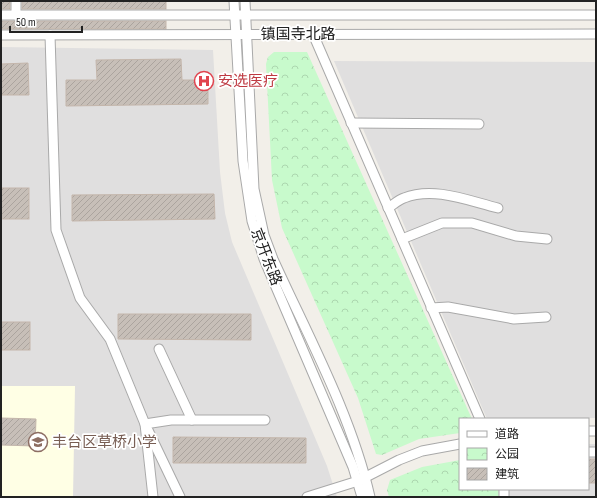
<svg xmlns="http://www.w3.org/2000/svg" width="597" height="498" viewBox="0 0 597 498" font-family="'Sofia Sans Condensed','Noto Sans SC',sans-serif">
<defs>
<pattern id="park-crowns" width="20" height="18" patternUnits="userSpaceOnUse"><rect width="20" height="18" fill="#c8facc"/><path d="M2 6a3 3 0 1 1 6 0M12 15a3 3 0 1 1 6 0" fill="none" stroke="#acd6af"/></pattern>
<pattern id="building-hatch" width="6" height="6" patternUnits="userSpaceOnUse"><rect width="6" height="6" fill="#c7bfb8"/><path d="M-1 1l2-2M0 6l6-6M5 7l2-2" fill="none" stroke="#aba49e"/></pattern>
</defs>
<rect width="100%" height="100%" fill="#f2efe9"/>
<g fill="#e0dfdf">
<polygon points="1,47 213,50 220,172 225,213 232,242 327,466 337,497 1,497"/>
<polygon points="334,61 596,62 596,418 487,419"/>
<polygon points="588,444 596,444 596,497 499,497 498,489 588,489"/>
</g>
<polygon fill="#ffffe5" points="1,386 75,386 73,497 1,497"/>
<g fill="url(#park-crowns)">
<polygon points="274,52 307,52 472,419 460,419 460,433 419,439 382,455 376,454 358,398 282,228 272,180 266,64 268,57"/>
<polygon points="460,460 460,489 498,489 499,497 389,497 387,490 390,480 422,467"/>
</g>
<g fill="url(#building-hatch)" stroke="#c4b6ab">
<rect x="1" y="1" width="9" height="8"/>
<rect x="22" y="1" width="144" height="8"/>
<rect x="1" y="21" width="165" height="8"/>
<polygon points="181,59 182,80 208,80 208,104 66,106 66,80 97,80 96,60"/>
<polygon points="28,63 29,95 1,95 1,64"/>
<rect x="1" y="188" width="28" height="31"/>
<polygon points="214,194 215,219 72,221 72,195"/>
<polygon points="118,314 251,314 251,340 118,339"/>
<rect x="1" y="322" width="29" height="28"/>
<polygon points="1,418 36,419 35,446 1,445"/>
<polygon points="173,437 306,438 306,463 173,463"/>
<rect x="588" y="459" width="8" height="24"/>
</g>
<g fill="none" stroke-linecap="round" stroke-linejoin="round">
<g stroke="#a9a9a9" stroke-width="11">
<g id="minor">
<polyline points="16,1 16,15"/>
<polyline points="234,1 243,161 252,221 264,259 353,467 362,497"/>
<path d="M 245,1 L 254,189 L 264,235 L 273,259 C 308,336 351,414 370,497"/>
<polyline points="1,15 596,15"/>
<polyline points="313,34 480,419"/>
<polyline points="1,35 596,34"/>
<polyline points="50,35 56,230 80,298 110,339 145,424 153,497"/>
<polyline points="351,123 479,124"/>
<path d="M 388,208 C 393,205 398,200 404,198 C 434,186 469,201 498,208"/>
<polyline points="402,239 442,223 472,223 516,236 547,239"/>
<polyline points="431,308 448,307 514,319 546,317"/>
<polyline points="159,349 192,420"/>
<polyline points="588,431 596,431"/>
<polyline points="588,452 596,452"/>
<polyline points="504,489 504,497"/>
<polyline points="180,497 145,424 171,420 265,420"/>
<polyline points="307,497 358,481 399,460 422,451 460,444"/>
</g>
</g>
<use href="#minor" stroke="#fff" stroke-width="9"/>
</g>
<defs>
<g id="hospital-ring" transform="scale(1)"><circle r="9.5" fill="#fff" stroke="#e0444e" stroke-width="1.5"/><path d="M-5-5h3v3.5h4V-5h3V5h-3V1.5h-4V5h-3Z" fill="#e0444e"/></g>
<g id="school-ring" transform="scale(1)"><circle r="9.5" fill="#fff" stroke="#8d6e63" stroke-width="1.5"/><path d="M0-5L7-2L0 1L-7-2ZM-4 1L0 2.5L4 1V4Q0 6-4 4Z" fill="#8d6e63"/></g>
</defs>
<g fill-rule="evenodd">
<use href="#hospital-ring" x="204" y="81"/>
<use href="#school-ring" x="38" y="442"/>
</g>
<g text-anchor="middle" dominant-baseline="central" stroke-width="3.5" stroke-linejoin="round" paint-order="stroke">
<g font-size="15" fill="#222" stroke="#fff">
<text x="298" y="34">镇国寺北路</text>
<text transform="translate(266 257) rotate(69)">京开东路</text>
</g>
<g font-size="15" fill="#be3a42" stroke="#fff" text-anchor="start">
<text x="218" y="81">安选医疗</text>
</g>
<g font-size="15" fill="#785e54" stroke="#fff" text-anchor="start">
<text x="52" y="442">丰台区草桥小学</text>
</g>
</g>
<rect width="597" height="498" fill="none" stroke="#222222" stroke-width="4"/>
<rect x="459" y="418" width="130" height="72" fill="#ffffff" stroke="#a7a7a7"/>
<rect x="467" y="431" width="20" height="6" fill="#ffffff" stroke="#a7a7a7"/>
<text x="495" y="438" font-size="12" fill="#222222">道路</text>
<rect x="467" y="448" width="20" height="12" fill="url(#park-crowns)" stroke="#a7a7a7"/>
<text x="495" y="458" font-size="12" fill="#222222">公园</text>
<rect x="467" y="468" width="20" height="12" fill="url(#building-hatch)" stroke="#a7a7a7"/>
<text x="495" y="478" font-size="12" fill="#222222">建筑</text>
<path d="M10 26v6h72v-6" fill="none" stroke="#222222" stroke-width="2"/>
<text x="16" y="26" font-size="12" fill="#222222" stroke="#ffffff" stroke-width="3" paint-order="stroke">50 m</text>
</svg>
